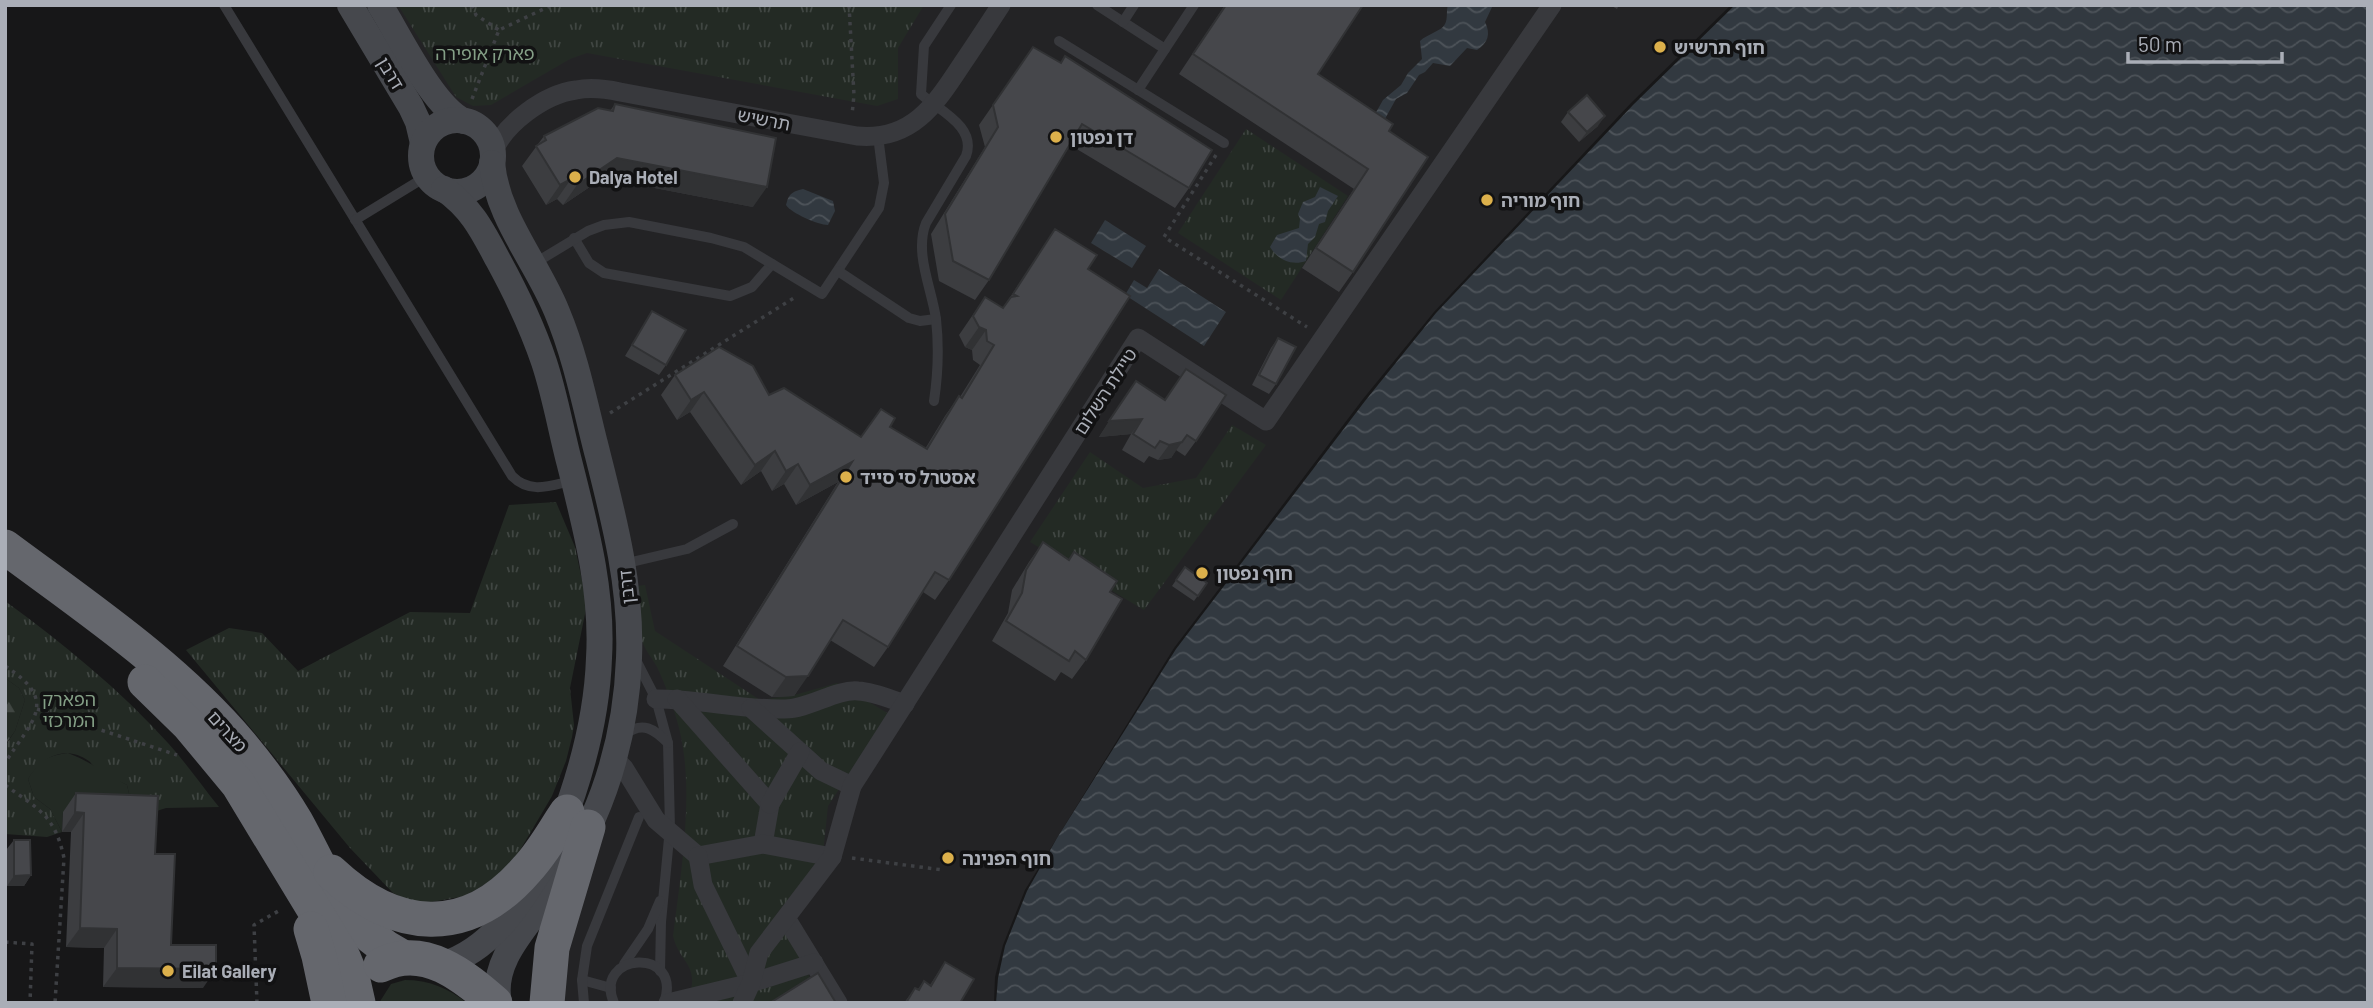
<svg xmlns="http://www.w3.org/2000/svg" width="2373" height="1008" viewBox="0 0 2373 1008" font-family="Barlow,'Noto Sans Hebrew',sans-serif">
<defs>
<pattern id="forest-firs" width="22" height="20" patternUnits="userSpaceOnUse" patternTransform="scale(1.75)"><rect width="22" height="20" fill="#232a24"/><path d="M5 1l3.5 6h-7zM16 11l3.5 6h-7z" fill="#404642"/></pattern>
<pattern id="park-tufts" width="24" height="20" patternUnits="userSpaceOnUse" patternTransform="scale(1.75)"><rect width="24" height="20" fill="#232a24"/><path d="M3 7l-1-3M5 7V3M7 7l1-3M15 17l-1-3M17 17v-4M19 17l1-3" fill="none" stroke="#404642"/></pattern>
<pattern id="water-waves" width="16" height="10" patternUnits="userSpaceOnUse" patternTransform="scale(1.75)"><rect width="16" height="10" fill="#323940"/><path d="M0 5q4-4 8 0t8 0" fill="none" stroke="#4d5359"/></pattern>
</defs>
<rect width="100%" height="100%" fill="#171718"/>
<polygon fill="#232325" points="388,5 1731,5 1631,103 1434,312 1363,399 1174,648 1025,890 1003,945 995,977 994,1003 554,1003 622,747 623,521 499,178 499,159 490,128 473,115 452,105"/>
<g fill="#232a24">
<path d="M 68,753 C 89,761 107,774 127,785 L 132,806 L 63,812 L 62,832 L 50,809 L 34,797 L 28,779 C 39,760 47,756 68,753 Z"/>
<path d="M 405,980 C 429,980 448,988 467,1003 L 379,1003 L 391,984 Z"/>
</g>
<polygon fill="url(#forest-firs)" points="5,678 19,688 25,700 15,731 5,745"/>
<g fill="url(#park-tufts)">
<polygon points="398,5 924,5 898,48 898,99 877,106 587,53 570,59 491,105 473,106 456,97"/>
<polygon points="1246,129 1348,196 1281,300 1178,233"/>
<polygon points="1232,425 1266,445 1144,610 1030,542 1090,452 1143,488 1196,478"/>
<polygon points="556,502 575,547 587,604 570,688 574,725 572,737 566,761 552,796 513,862 501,875 465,896 426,903 410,901 393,893 350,848 186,650 229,628 262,633 298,671 410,612 470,613 509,505"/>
<path d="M 645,585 L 655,631 L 760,700 L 798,694 L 837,683 L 889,714 L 828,806 L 822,863 L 777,913 L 810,978 L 774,1003 L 687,1003 C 702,964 680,965 673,936 C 681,871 695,791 679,728 C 674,708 666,686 657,667 C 651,656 642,647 640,634 C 637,619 638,602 637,586 Z"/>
<path d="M 5,601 C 63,643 120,690 168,743 C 186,763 202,786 219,807 L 166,808 L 144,815 L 132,806 L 127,785 C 117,780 105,775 97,769 C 95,768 91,763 89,761 C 65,744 41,757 28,779 L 34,797 L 50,809 L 62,832 L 47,837 L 5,834 L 5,746 L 15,731 L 25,700 L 19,688 L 5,678 Z"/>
</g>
<g fill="url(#water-waves)">
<path d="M 1448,5 L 1493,5 L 1485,22 C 1491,34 1488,43 1477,50 L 1467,48 L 1450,66 L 1433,63 L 1425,72 L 1419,75 L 1407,93 L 1396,99 L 1376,135 L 1370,123 L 1383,100 L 1401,85 L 1408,73 L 1422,59 L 1420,41 C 1427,34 1442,31 1445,24 C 1448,19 1446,11 1448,5 Z"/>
<polygon points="1735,5 2368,5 2368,1003 996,1003 998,978 1005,946 1027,891 1057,838 1176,649 1365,401 1436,313 1633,105"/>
<path d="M 1320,187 L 1338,196 L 1328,211 L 1325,222 L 1319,224 L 1315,237 L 1308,244 L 1306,261 C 1292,266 1278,260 1270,247 L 1277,235 L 1299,228 L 1300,219 L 1298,214 L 1303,202 L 1315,197 Z"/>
<path d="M 803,189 L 833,201 L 835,211 L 828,225 C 818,225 791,213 786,205 C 789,193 792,192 803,189 Z"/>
<polygon points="1105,220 1146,246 1132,268 1091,243"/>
<polygon points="1159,269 1226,312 1204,346 1125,295 1134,280 1147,288"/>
</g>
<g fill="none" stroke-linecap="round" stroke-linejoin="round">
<g stroke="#3e4044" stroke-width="3.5" stroke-dasharray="3.5 5" stroke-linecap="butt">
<polyline points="472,5 476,15 499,30"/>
<polyline points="849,5 854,95 852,115"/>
<polyline points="1897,5 1902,13"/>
<polyline points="472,99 499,30 552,5"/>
<polyline points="1216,155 1164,237 1307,327"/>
<polyline points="610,413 797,296"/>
<path d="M 5,666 C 61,702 31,721 5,763"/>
<polyline points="37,709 177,755"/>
<path d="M 5,785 C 38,809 55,815 64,858 L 55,1003"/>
<polyline points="852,858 943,870"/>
<polyline points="5,942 32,944 30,1003"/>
<polyline points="257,1003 254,925 282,909"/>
</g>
<g stroke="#38393d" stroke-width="10">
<path d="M 224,5 L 512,476 C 530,494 549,486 571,481"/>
<polyline points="1097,5 1165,49"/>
<polyline points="1123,22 1134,5"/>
<polyline points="1059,41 1224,143"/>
<polyline points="1138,90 1194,5"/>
<polyline points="355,220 427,176"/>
<polyline points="574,238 589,263 604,273 730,296 752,287 772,264"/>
<polyline points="535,263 588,231 604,225 629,222 711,238 744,247 822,294 879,208 884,183 878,136"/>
<polyline points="838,271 909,318 920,321 936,319"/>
<path d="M 934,401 C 938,374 939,346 936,319 C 932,289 914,253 926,223 L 966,156 C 977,126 938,110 921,94 L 924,46 L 951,5"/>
<polyline points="623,564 687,549 733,524"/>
<polyline points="636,660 656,699 668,743 670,828 661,922 660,971"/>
<path d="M 625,734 C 643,721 654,729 668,743"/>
<polyline points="624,964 648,929 660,901"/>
<polyline points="582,980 611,988"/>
<polyline points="584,1003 582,980 587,946 639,817"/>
<path d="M 614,1003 C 592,952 684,946 664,1003"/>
</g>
<g stroke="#38393d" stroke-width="19">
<path d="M 492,155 C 503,124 545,94 576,90 C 591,87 606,89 620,92 L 857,136 C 912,141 935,105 962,64 C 975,45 988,25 1001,5"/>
<path d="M 656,699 C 700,699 742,710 785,709 C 809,709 836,689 858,691 C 874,692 890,699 905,704"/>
<polyline points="677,699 770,804 763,844"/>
<polyline points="751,708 821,771 852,786"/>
<polyline points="614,758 624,768 656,820 698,856 763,844 832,857"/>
<polyline points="770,804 800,752"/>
<polyline points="698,856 703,885 751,983"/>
<polyline points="786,918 838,1003"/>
<polyline points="668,1003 751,983 814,963"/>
<polyline points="742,1003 751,983 759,953 832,857 852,786 1138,338 1266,421 1552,5"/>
</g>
<g stroke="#46484d" stroke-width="26">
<polyline points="350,5 411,107 418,122 423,143"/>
<path d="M 380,5 C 399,35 433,107 464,121"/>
<circle cx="457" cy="156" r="36"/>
<path d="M 492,163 C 497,218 537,262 557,312 C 575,355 584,400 595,444 C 613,515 632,585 629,658 C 627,713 615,768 593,818 C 580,845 565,871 548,896 C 527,927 490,961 499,1003"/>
<path d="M 444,189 C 472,209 482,230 498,260 C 516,293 532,326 544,362 C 555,395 561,431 570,465 C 586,529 603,592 599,658 C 597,716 581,775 560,829"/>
<path d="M 442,965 C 490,950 517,908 542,867"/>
</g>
<g stroke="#65676d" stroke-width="35">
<path d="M 5,547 C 87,608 174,666 241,745 C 261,769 280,795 296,822 C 328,880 340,924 402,957"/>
<polyline points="145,682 189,725 238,784 343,957 353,981 358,1003"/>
<path d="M 331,872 C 395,932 467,939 527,869 C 543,852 554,831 567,812"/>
<polyline points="311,929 319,956 329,1003"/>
<path d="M 381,965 C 424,943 464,976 495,1003"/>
<polyline points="547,1003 552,948 588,827"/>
</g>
</g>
<g fill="#3c3d40">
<polygon points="1225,5 1363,5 1318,74 1389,131 1353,272 1339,292 1302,268 1354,189 1179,74"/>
<polygon points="1610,5 1619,5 1617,9"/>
<polygon points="1033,47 1061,63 1065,56 1189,188 1175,208 1070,145 989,280 975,300 939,281 931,234 985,147 979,125"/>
<polygon points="615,104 753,207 603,178 563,205 557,199 546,205 522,166 544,136 610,111"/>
<polygon points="1568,112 1598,126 1579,142 1561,122"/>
<polygon points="1055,229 1088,269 949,580 935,600 923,592 888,647 874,667 830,640 794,696 772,697 723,666 838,482 796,505 784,484 772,491 761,471 741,485 690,412 677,420 661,395 675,375 769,395 861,437 890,427 925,449 945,416 959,396 960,397 980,365 973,360 972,350 965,347 959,335 985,297 1003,308"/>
<polygon points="652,311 666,365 659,375 625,356"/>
<polygon points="1278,338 1276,384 1269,394 1252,385 1271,348"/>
<polygon points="1136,381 1196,441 1185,456 1176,450 1171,458 1158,460 1149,456 1144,463 1122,450 1131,434 1099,437"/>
<polygon points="1043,542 1110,592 1086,660 1072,679 1061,672 1055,681 992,641 1008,613 1012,590 1029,562"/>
<polygon points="1185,567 1207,583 1194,601 1172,586"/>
<polygon points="76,793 155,854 171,945 203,988 103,987 104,948 66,947 71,832 62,832 63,812"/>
<polygon points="14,840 31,875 24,886 7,886 6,850"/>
<polygon points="945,962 960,1003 904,1003 915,988 918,989 924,981 930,985"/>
</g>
<g fill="#313234">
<polygon points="1605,116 1598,126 1579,142 1587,132"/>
<polygon points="617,158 767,187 753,207 603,178 563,205 577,185"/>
<polygon points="571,179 557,199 546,205 560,185"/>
<polygon points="979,327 986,330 972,350 965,347"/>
<polygon points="704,392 690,412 677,420 691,400"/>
<polygon points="1142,419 1131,434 1099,437 1109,421"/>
<polygon points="1182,442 1171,458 1158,460 1169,445"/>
<polygon points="775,451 761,471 741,485 755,465"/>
<polygon points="852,462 838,482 796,505 810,485"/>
<polygon points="798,464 784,484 772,491 786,471"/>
<polygon points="808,676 794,696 772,697 786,677"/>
<polygon points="75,812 84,813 71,832 62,832"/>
<polygon points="31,875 24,886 7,886 14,876"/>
<polygon points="80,928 117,929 104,948 66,947"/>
<polygon points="117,968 216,969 203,988 103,987"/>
</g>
<g fill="#46474b" stroke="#313234" stroke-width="2">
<polygon points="1226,5 1363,5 1318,74 1393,124 1389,131 1428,157 1353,272 1316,248 1368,169 1193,54"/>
<polygon points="1033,47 1061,63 1065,56 1212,150 1189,188 1082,124 989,280 953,261 945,214 998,127 993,105"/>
<polygon points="1587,95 1605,116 1587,132 1568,112"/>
<polygon points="615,104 776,138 767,187 617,158 577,185 571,179 560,185 536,146 546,140 544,136 598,108 613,111"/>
<polygon points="1055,229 1097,255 1088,269 1130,296 949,580 935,572 888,647 843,620 808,676 786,677 737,646 852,462 810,485 798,464 786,471 775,451 755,465 704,392 691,400 675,375 719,347 753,366 769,395 784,388 861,437 881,409 895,418 890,427 927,449 959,396 962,398 994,345 987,341 986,330 979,327 973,316 985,297 1003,308 1011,297 1017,296 1013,294"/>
<polygon points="652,311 686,330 666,365 632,345"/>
<polygon points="1278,338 1296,347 1276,384 1259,375"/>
<polygon points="1186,369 1226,395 1196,441 1187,435 1182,442 1169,445 1160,441 1155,448 1133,434 1142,419 1109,421 1136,381 1165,400"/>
<polygon points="1043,542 1069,560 1074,552 1117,581 1110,592 1122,599 1086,660 1075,651 1069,661 1006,621 1022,593 1026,570"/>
<polygon points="1185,567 1207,583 1198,596 1176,580"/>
<polygon points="76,793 158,796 155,854 175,854 171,945 216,945 216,969 117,968 117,929 80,928 84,813 75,812"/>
<polygon points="14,840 30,840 31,875 14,876"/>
<polygon points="945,962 974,979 960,1003 906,1003 915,988 919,990 924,981 931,986"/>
<polygon points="818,973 836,1003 770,1003"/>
</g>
<g fill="#dcb04b" stroke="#121213" stroke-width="2.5">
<circle cx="1660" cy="47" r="7"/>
<circle cx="1056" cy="137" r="7"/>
<circle cx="575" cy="177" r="7"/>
<circle cx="1487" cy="200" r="7"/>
<circle cx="846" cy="477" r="7"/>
<circle cx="1202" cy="573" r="7"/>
<circle cx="948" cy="858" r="7"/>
<circle cx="168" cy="971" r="7"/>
</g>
<g text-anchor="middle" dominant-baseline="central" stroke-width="7" stroke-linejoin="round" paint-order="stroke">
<g font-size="18" font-weight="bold" fill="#aaaeb7" stroke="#121213" text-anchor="start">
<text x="1674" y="47">חוף תרשיש</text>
<text x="1070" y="137">דן נפטון</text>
<text x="589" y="177">Dalya Hotel</text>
<text x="1501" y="200">חוף מוריה</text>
<text x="860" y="477">אסטרל סי סייד</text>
<text x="1216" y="573">חוף נפטון</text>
<text x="962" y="858">חוף הפנינה</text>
<text x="182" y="971">Eilat Gallery</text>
</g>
<g font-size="18" fill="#849f86" stroke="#121213">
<text x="485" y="53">פארק אופירה</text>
<text x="69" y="699">הפארק<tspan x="69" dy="21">המרכזי</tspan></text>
</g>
<g font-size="18" fill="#aaaeb7" stroke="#121213">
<text transform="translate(391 73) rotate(59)">דרבן</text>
<text transform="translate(764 119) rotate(11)">תרשיש</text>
<text transform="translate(1105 391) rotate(-57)">טיילת השלום</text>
<text transform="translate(626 587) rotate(-96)">דרבן</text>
<text transform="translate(228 731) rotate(48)">מצרים</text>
</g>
</g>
<rect width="2373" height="1008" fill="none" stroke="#aaaeb7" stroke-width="14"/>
<path d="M2128 52v10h154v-10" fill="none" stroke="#aaaeb7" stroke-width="3.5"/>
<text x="2138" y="52" font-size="21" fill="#aaaeb7" stroke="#121213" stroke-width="5" paint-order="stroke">50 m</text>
</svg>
